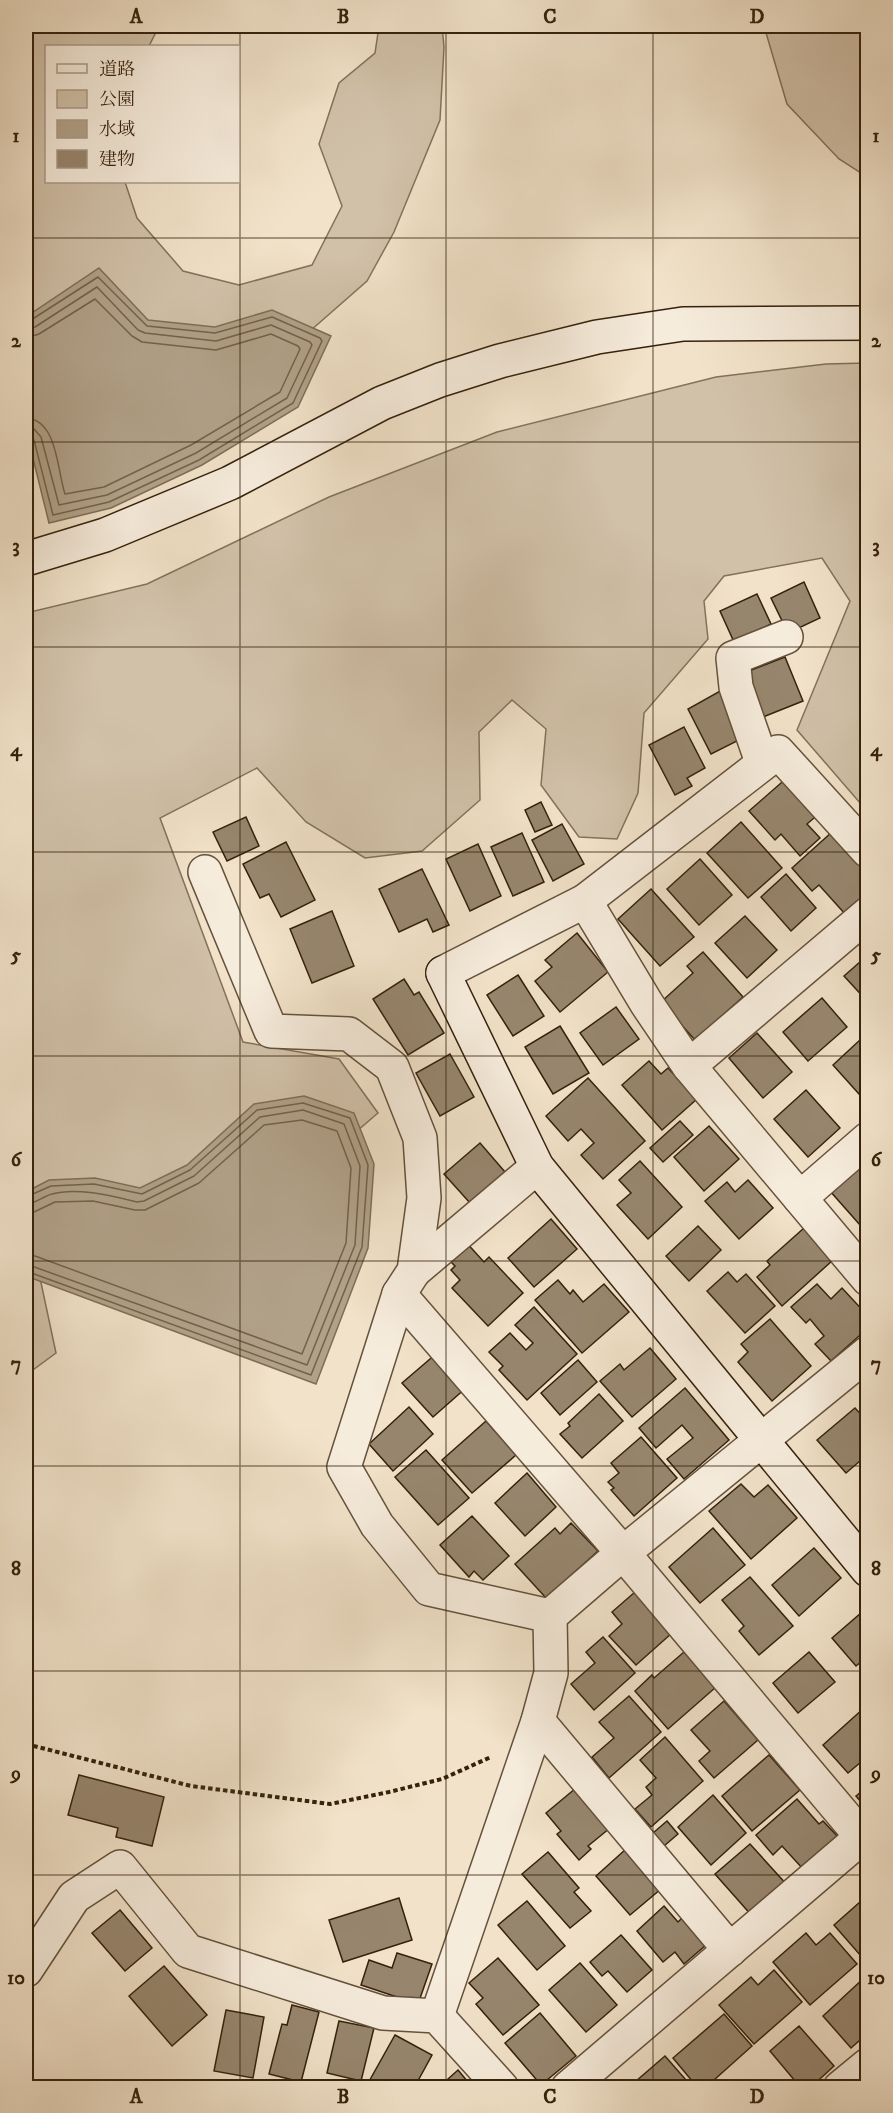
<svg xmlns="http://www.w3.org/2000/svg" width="893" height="2113" viewBox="0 0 893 2113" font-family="'IM FELL DW Pica','Noto Serif JP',serif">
<rect width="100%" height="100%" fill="#f1e2c9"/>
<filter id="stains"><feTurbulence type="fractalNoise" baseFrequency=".00333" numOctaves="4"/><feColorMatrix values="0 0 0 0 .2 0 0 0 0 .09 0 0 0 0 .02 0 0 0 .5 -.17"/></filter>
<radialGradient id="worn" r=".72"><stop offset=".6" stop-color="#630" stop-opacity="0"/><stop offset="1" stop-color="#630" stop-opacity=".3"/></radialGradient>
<g fill="#d1c1a9" stroke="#83725a" stroke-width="1.5">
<polygon points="26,26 159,26 149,46 46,46 46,182 125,182 137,218 183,271 239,285 312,265 342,206 319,144 339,83 375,53 379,26 442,26 444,47 440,120 394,232 367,281 294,345 26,340"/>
<polygon points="764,26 867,26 867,177 839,159 787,104"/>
<polygon points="867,363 867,811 797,730 850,601 822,558 724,576 704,601 708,639 644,713 638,793 617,839 579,837 541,785 546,729 512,700 479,732 480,800 422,851 365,858 306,822 257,768 160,818 243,1042 339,1059 378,1113 343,1143 30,1231 56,1353 26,1375 26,613 147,584 329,497 497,432 716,377 826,364"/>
</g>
<g fill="#b1a189" stroke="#7f6e57" stroke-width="1.5">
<polygon points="99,268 148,320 215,327 272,310 331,336 298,407 202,465 111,508 49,523 26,430 26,317"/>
<polygon points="304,1096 354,1113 374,1164 368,1248 316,1384 26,1276 26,1192 49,1180 95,1178 140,1188 187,1165 254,1104"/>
</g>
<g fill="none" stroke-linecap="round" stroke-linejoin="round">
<g stroke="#73624a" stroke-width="1.5">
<polyline points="26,321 31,320 98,277 147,326 215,333 272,317 320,338 322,341 293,403 199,460 109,502 53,515 34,440 31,436 26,435"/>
<polyline points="26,329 35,327 97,287 138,330 145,333 216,341 271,325 310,342 312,345 287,398 196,453 107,495 59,505 41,437 34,429 26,427"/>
<path d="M 26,338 L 39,334 L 95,299 L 132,336 L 142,342 L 216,350 L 271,334 L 298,346 L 300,349 L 280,392 L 191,445 L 104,487 L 65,494 C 57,471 58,420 26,418"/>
<polyline points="26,1197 51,1186 94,1184 142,1194 190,1170 257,1110 303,1103 350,1118 368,1165 362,1247 311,1375 26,1271"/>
<path d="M 26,1204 C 36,1204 43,1196 52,1194 C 77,1187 112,1196 137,1202 L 144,1201 L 194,1176 L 260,1117 L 303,1110 L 344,1124 L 360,1166 L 355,1245 L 307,1365 L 26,1264"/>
<polyline points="26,1213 34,1212 55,1202 93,1201 135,1210 145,1210 199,1183 264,1125 302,1120 337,1131 351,1168 346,1243 302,1354 35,1256 26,1255"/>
</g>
</g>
<g fill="#97866e" stroke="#35220c" stroke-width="1.5">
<polygon points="804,582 820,618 788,633 771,598"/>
<polygon points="757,594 771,624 734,642 720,611"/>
<polygon points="785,657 803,701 763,717 746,672"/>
<polygon points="722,690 747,736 711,754 688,709"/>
<polygon points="684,727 705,768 687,778 692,786 675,795 649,745"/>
<polygon points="789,776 821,812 807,824 820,838 800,856 781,834 775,840 749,811"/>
<polygon points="541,802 552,825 535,832 525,810"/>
<polygon points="246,817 259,846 227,861 213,832"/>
<polygon points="741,822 782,868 748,898 707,853"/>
<polygon points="562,824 584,864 553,881 532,840"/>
<polygon points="832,832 868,871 868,896 846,915 819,885 812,891 792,868"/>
<polygon points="522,833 544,882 513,896 491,847"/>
<polygon points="286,842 315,900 281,917 269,894 260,898 243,864"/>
<polygon points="478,844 501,896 470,911 446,859"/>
<polygon points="700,859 732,895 699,925 667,889"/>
<polygon points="422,869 449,925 433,932 427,919 399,932 379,889"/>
<polygon points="786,874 816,908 791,931 761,897"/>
<polygon points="651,889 694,937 660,966 618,919"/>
<polygon points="332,911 354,966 312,983 290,929"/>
<polygon points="745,916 777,950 747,978 715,943"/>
<polygon points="577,933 608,972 560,1012 535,981 552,967 545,960"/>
<polygon points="703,952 743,997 695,1040 661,1002 693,973 687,966"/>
<polygon points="868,955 868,1002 844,976"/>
<polygon points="518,975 544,1016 513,1036 487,995"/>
<polygon points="404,979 414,995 419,992 444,1033 408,1055 373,999"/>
<polygon points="822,998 847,1027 808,1061 783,1032"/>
<polygon points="616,1007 639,1039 603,1065 580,1033"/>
<polygon points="560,1026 589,1073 553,1094 525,1047"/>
<polygon points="757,1033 792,1072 763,1098 729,1058"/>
<polygon points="861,1039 868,1047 868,1104 833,1065"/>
<polygon points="450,1054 474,1097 440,1116 416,1073"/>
<polygon points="649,1061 661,1074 668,1068 697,1099 662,1130 622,1085"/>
<polygon points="588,1078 645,1141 603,1179 581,1155 594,1143 581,1129 568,1141 546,1116"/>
<polygon points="806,1090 840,1128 808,1157 774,1119"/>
<polygon points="680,1121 693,1135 663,1162 650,1148"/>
<polygon points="709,1126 739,1159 704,1191 674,1157"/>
<polygon points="480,1143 505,1172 470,1203 444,1174"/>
<polygon points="640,1161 682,1207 648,1239 617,1205 631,1193 619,1180"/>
<polygon points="860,1164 868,1173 868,1234 830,1191"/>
<polygon points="748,1180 773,1208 739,1239 705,1201 727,1182 735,1192"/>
<polygon points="551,1219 577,1249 534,1287 508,1258"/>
<polygon points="698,1226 721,1250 689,1281 666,1256"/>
<polygon points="804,1228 833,1260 782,1306 757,1277 770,1265 767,1261"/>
<polygon points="463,1239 484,1262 489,1257 523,1293 488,1326 452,1288 460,1280 451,1270 455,1266 445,1256"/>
<polygon points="728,1272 737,1282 746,1274 775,1306 745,1333 707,1291"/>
<polygon points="558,1280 570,1294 573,1290 583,1302 604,1284 629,1312 582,1353 535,1300"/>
<polygon points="817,1284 831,1299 842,1288 868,1316 868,1328 831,1361 815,1344 824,1336 810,1319 806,1323 791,1307"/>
<polygon points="534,1307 577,1354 527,1400 499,1370 503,1366 489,1352 510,1333 526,1350 533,1343 515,1325"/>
<polygon points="770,1319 811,1366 772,1401 738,1362 748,1352 741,1344"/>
<polygon points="650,1348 676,1379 632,1417 600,1381 620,1364 624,1370"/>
<polygon points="437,1353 467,1387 433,1417 402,1383"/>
<polygon points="578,1360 597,1382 560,1415 541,1393"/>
<polygon points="685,1388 729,1440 684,1479 667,1459 693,1438 682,1425 656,1448 639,1428"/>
<polygon points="599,1394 623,1421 582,1458 560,1434 570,1426 568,1423"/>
<polygon points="409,1407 433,1434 393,1471 369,1444"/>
<polygon points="855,1408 868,1422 868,1454 846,1473 817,1440"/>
<polygon points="486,1421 516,1455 472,1493 442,1460"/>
<polygon points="641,1437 677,1478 634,1516 611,1490 614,1488 608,1482 619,1473 611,1463"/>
<polygon points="426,1450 469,1498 438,1525 395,1477"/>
<polygon points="527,1473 556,1507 525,1536 495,1503"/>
<polygon points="741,1484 754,1497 768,1485 797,1518 751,1559 709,1511"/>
<polygon points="472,1516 509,1556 483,1580 474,1571 469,1577 440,1545"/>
<polygon points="571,1523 598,1551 546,1598 515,1564 555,1528 560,1534"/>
<polygon points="713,1528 745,1565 700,1603 669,1567"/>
<polygon points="814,1548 841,1578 799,1616 772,1585"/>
<polygon points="750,1577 793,1626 759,1655 739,1631 744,1626 722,1600"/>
<polygon points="635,1592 672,1633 636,1665 609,1636 622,1624 612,1612"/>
<polygon points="868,1607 868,1656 856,1666 832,1638"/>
<polygon points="603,1637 635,1673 594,1710 571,1684 595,1663 586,1652"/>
<polygon points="684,1652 716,1687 668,1729 635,1691 652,1675 654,1678"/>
<polygon points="809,1652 835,1682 798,1713 773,1683"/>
<polygon points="629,1696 661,1732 609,1778 592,1757 614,1738 599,1722"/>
<polygon points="724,1701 758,1740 714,1778 699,1761 710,1751 691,1730"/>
<polygon points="864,1708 868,1712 868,1756 848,1773 823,1745"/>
<polygon points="665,1737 703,1781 651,1827 635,1809 652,1795 646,1787 656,1778 640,1760"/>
<polygon points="769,1755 800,1790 752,1831 722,1796"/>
<polygon points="79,1775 164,1797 152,1846 116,1837 118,1828 68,1815"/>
<polygon points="868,1786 868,1810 856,1796"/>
<polygon points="576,1788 610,1828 588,1846 591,1849 579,1860 557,1834 561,1831 546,1813"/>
<polygon points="713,1795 746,1833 711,1865 678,1827"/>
<polygon points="797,1799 819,1824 823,1821 840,1839 804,1870 782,1846 773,1855 756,1835"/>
<polygon points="667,1821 678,1834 664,1846 653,1833"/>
<polygon points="750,1844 788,1886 753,1917 715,1874"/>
<polygon points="626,1849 661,1889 630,1915 596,1876"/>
<polygon points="548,1852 579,1888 574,1892 591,1911 570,1928 522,1874"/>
<polygon points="868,1895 868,1951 861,1956 834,1925"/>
<polygon points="399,1898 412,1940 343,1962 329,1920"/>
<polygon points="527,1901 565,1946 537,1970 498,1925"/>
<polygon points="664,1906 678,1922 682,1918 706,1945 684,1964 675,1952 663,1962 637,1931"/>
<polygon points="120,1910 152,1948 125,1971 92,1933"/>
<polygon points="806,1933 816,1945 830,1933 857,1964 810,2005 773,1962"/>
<polygon points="621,1935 652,1970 627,1992 608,1971 602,1976 590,1962"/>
<polygon points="397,1953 432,1964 418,2004 361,1985 369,1960 392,1968"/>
<polygon points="498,1958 539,2005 503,2035 476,2004 483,1998 469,1983"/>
<polygon points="580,1963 617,2005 586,2032 549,1990"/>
<polygon points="164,1966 207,2015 172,2046 129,1996"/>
<polygon points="774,1970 802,2002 754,2044 719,2005 751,1977 758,1985"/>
<polygon points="865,1977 868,1980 868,2033 851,2048 823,2016"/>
<polygon points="292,2005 319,2012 301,2082 269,2074 282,2024 287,2025"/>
<polygon points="226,2010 264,2017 253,2078 214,2071"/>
<polygon points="540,2013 576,2056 541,2085 505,2043"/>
<polygon points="724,2014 752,2046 705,2088 698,2088 673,2058"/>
<polygon points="339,2021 374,2028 361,2081 327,2073"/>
<polygon points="799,2026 834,2066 810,2088 801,2088 770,2051"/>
<polygon points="395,2035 432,2055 414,2088 371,2088 367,2085"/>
<polygon points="665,2056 693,2088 628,2088"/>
<polygon points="458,2070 473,2088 438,2088"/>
</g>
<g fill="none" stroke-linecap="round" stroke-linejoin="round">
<g stroke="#64523b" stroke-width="36">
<g id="street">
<polyline points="762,762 736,687 733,658 786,637"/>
<polyline points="205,872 271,1031 349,1034 392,1067 420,1138 424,1198 414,1271 399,1294 344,1467 377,1525 429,1589 550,1616"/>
<polyline points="585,901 647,1004 689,1066"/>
<polyline points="868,914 689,1066 868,1279"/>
<polyline points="443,973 585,901 778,752 868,851"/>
<polyline points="800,1198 868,1139"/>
<polyline points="414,1271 537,1167"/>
<polyline points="399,1294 623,1553 868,1844"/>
<polyline points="538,1721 730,1950"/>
<polyline points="26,1970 74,1897 120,1867 188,1951 383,2013 437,2016 502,2088"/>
<polyline points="437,2016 538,1721 551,1673 550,1616 623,1553 868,1353"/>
<polyline points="568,2088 862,1837"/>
<polyline points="840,2088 868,2065"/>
</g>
</g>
<g stroke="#35220c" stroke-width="36">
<g id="secondary">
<polyline points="26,559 105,535 230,483 382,403 440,380 500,361 597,337 683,324 868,323"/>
<polyline points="443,973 537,1167 868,1570"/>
</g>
</g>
<polyline stroke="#35220c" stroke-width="4" stroke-dasharray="4.5 3" stroke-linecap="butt" points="26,1744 191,1786 330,1804 389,1792 442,1779 491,1757"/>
<use href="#street" stroke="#f6ecdc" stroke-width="33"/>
<use href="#secondary" stroke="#f6ecdc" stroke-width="33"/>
</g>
<path fill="none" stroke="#35220c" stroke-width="1.5" stroke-opacity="0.55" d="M 240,26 L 240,2088M 446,26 L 446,2088M 653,26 L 653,2088M 26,238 L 868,238M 26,442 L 868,442M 26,647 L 868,647M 26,852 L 868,852M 26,1056 L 868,1056M 26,1261 L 868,1261M 26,1466 L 868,1466M 26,1671 L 868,1671M 26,1875 L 868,1875"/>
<rect width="893" height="2113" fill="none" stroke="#f1e2c9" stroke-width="66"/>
<rect x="45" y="45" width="195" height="138" fill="#f6ecdc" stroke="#a99b89" stroke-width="1.5"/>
<rect x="57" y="64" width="30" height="9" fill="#f6ecdc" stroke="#a99b89" stroke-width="1.5"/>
<text x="99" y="75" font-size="18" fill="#35220c">道路</text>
<rect x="57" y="90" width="30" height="18" fill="#d1c1a9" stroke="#a99b89" stroke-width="1.5"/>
<text x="99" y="105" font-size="18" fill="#35220c">公園</text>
<rect x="57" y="120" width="30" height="18" fill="#b1a189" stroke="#a99b89" stroke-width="1.5"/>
<text x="99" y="135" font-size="18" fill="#35220c">水域</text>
<rect x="57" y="150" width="30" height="18" fill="#97866e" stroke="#a99b89" stroke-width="1.5"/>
<text x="99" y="165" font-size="18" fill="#35220c">建物</text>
<rect x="33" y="33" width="827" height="2047" fill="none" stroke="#35220c" stroke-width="2"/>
<g font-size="20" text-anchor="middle" font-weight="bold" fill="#35220c">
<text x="136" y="23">A</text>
<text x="343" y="23">B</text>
<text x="550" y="23">C</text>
<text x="757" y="23">D</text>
<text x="16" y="142">1</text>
<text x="876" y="142">1</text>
<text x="16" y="347">2</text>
<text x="876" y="347">2</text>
<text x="16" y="552">3</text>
<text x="876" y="552">3</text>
<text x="16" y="756">4</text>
<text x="876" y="756">4</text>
<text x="16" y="961">5</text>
<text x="876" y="961">5</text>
<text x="16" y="1166">6</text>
<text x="876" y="1166">6</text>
<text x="16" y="1370">7</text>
<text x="876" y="1370">7</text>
<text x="16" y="1575">8</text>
<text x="876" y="1575">8</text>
<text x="16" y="1780">9</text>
<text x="876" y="1780">9</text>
<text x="16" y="1984">10</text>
<text x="876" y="1984">10</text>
<text x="136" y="2103">A</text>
<text x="343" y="2103">B</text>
<text x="550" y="2103">C</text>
<text x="757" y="2103">D</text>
</g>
<rect width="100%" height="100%" filter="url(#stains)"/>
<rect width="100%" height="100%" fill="url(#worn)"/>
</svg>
